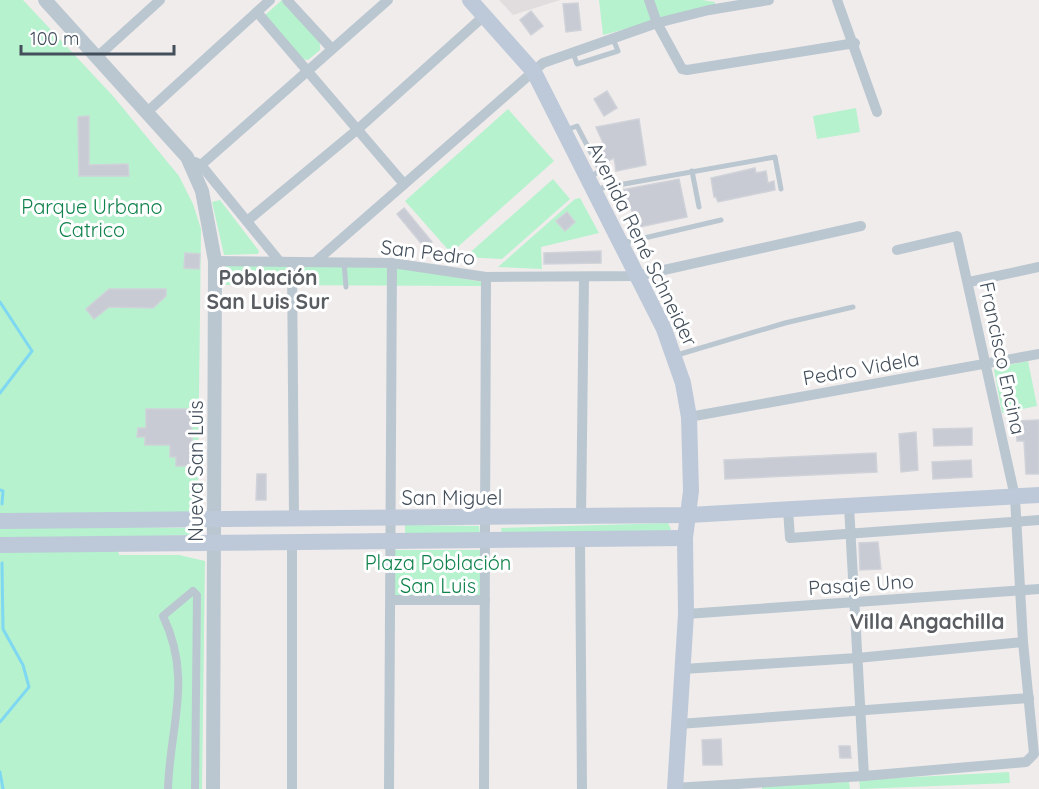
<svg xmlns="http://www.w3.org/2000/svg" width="1039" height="789" viewBox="0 0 1039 789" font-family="Quicksand,sans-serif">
<rect width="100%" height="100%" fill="#f0ecec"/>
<polygon fill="#e1ddde" points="499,0 560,0 513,15"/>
<g fill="#b6f2ce">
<polygon points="0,0 23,0 113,96 179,176 193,204 201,229 198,479 200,499 196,515 115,527 196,528 199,535 116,537 119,555 179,555 205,561 202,789 0,789"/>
<polygon points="282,0 320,43 320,50 308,60 302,59 264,16"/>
<polygon points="599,0 702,0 715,2 715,5 603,35"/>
<polygon points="856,108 860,132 817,139 813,116"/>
<polygon points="508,109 554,161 451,253 405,201"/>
<polygon points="553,179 570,199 502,259 465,257"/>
<polygon points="580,198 599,233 541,247 542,269 498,267 575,199"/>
<polygon points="220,200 259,251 258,254 224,255 212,202"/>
<polygon points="310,265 407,269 483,282 483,286 226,285 225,266"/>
<polygon points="1028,361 1037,406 1002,413 994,370 999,367"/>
<polygon points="668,523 671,529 669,532 502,536 501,528"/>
<polygon points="405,525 479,526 480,535 405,534"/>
<polygon points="393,550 481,550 482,596 394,595"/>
<polygon points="1009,772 1010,783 860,789 859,780"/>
<polygon points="849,782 850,789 762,789 762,786"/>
</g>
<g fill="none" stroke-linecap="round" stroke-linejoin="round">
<g stroke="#7fd8f2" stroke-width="3">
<polyline points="0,302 32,351 0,393"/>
<polyline points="0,490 3,491 2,504"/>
<polyline points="0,722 29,687 23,665 3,629 2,563"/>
<polyline points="0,772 3,789"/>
</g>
</g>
<g fill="#c8cbd3" stroke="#d0d2d9" stroke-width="1.5">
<polygon points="578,3 581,30 566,32 563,4"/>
<polygon points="531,11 543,26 531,35 520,20"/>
<polygon points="607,91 617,108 604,116 594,99"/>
<polygon points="89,116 89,165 128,164 129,176 79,176 78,117"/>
<polygon points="639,119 646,165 616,171 614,158 604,163 597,149 604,145 596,127"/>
<polygon points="755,168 756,173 766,171 768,183 774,181 775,190 718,202 716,197 714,197 711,178"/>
<polygon points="679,179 687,217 640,227 621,190"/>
<polygon points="404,208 432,242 425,248 397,214"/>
<polygon points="567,212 575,222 565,231 556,221"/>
<polygon points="601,251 601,263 544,264 544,253"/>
<polygon points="185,253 200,254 199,269 184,268"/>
<polygon points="109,289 166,289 166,296 153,308 109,307 94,319 86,309"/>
<polygon points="146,409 191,409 193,466 176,466 176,457 170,457 170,445 145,445 145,437 137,437 138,428 146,428"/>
<polygon points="1039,420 1039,474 1026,474 1024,441 1017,441 1016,421"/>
<polygon points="972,428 972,445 934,446 933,429"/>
<polygon points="916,432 918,470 901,472 899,434"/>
<polygon points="876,453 877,472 725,479 724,460"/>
<polygon points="971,460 972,477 933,479 932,462"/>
<polygon points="257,474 266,474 266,500 256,500"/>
<polygon points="878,542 881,569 860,570 859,543"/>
<polygon points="721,739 722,765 703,765 702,740"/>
<polygon points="839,746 850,746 851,758 840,758"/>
</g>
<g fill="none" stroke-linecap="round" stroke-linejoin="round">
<g stroke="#bbc7d0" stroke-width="5">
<polyline points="573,53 577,64 618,51 613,39"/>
<polyline points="566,130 577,126 600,170 590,178"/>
<polyline points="692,171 699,207"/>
<polyline points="596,189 775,157 781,189"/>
<polyline points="623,243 721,220"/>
<polyline points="344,262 346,287"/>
<polyline points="677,355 785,323 853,307"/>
</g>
<path stroke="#bbc7d0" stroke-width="8" d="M 168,789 C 170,724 193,679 163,616 L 193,591 L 197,595 L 195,789"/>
<g stroke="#bbc7d0" stroke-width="10">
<polyline points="287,0 332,49"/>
<polyline points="649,0 657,23 682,69 687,70 855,43"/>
<polyline points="837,0 877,112"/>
<polyline points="257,12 404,184"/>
<polyline points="96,58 160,0"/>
<polyline points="146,113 270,0"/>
<polyline points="195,162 201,165 280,262"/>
<polyline points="201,165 388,0"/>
<polyline points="247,221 358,129 484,16"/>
<polyline points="215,261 392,263 486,277 637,276 861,226"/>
<polyline points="292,262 294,520"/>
<polyline points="315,262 543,63 657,23 709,10 769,0"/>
<polyline points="969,282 1039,267"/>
<polyline points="689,417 1039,354"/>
<polyline points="849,506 864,776"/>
<polyline points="788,510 790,538 1039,520"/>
<polyline points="581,518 584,278"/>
<polyline points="580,541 582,789"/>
<polyline points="391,600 485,600"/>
<polyline points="686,614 1039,589"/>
<polyline points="683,669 857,658 1023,642"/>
<polyline points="679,724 1029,698"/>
<polyline points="675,788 864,776 1026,762 1034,754 1023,642 1015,497 957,236 897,250"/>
<polyline points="292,789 292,543"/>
<polyline points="389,789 392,263"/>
<polyline points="484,789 486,277"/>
</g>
<polyline stroke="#bbc7d0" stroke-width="14" points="45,0 187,157 202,191 215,261 213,789"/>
<g stroke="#bdc9d8" stroke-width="16">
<polyline points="470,0 534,72 664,329 683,383 689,417 691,491 685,538 686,614 675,789"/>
<polyline points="0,521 689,515 1039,495"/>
<polyline points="0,545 685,538"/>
</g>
</g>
<g text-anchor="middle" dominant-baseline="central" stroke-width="6" stroke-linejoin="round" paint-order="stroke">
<g font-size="20" fill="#0f824b" stroke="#fff">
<text x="92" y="206">Parque Urbano<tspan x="92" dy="23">Catrico</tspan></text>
<text x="438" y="562">Plaza Población<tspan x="438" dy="23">San Luis</tspan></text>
</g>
<g font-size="20" fill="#434f5b" stroke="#fff">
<text transform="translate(643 244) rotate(64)">Avenida René Schneider</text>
<text transform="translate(428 252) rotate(7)">San Pedro</text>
<text transform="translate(1003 358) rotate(78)">Francisco Encina</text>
<text transform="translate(861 368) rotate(-10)">Pedro Videla</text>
<text transform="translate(195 471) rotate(-90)">Nueva San Luis</text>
<text x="452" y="497">San Miguel</text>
<text transform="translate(861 584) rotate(-4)">Pasaje Uno</text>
</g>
<g font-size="21" font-weight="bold" fill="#595d62" stroke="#fff">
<text x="268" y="277">Población<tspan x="268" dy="24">San Luis Sur</tspan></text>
<text x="927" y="621">Villa Angachilla</text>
</g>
</g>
<path d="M21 45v9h153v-9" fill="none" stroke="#434f5b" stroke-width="3"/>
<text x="30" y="45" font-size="18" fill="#434f5b" stroke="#ffffff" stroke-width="4.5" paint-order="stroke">100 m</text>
</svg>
